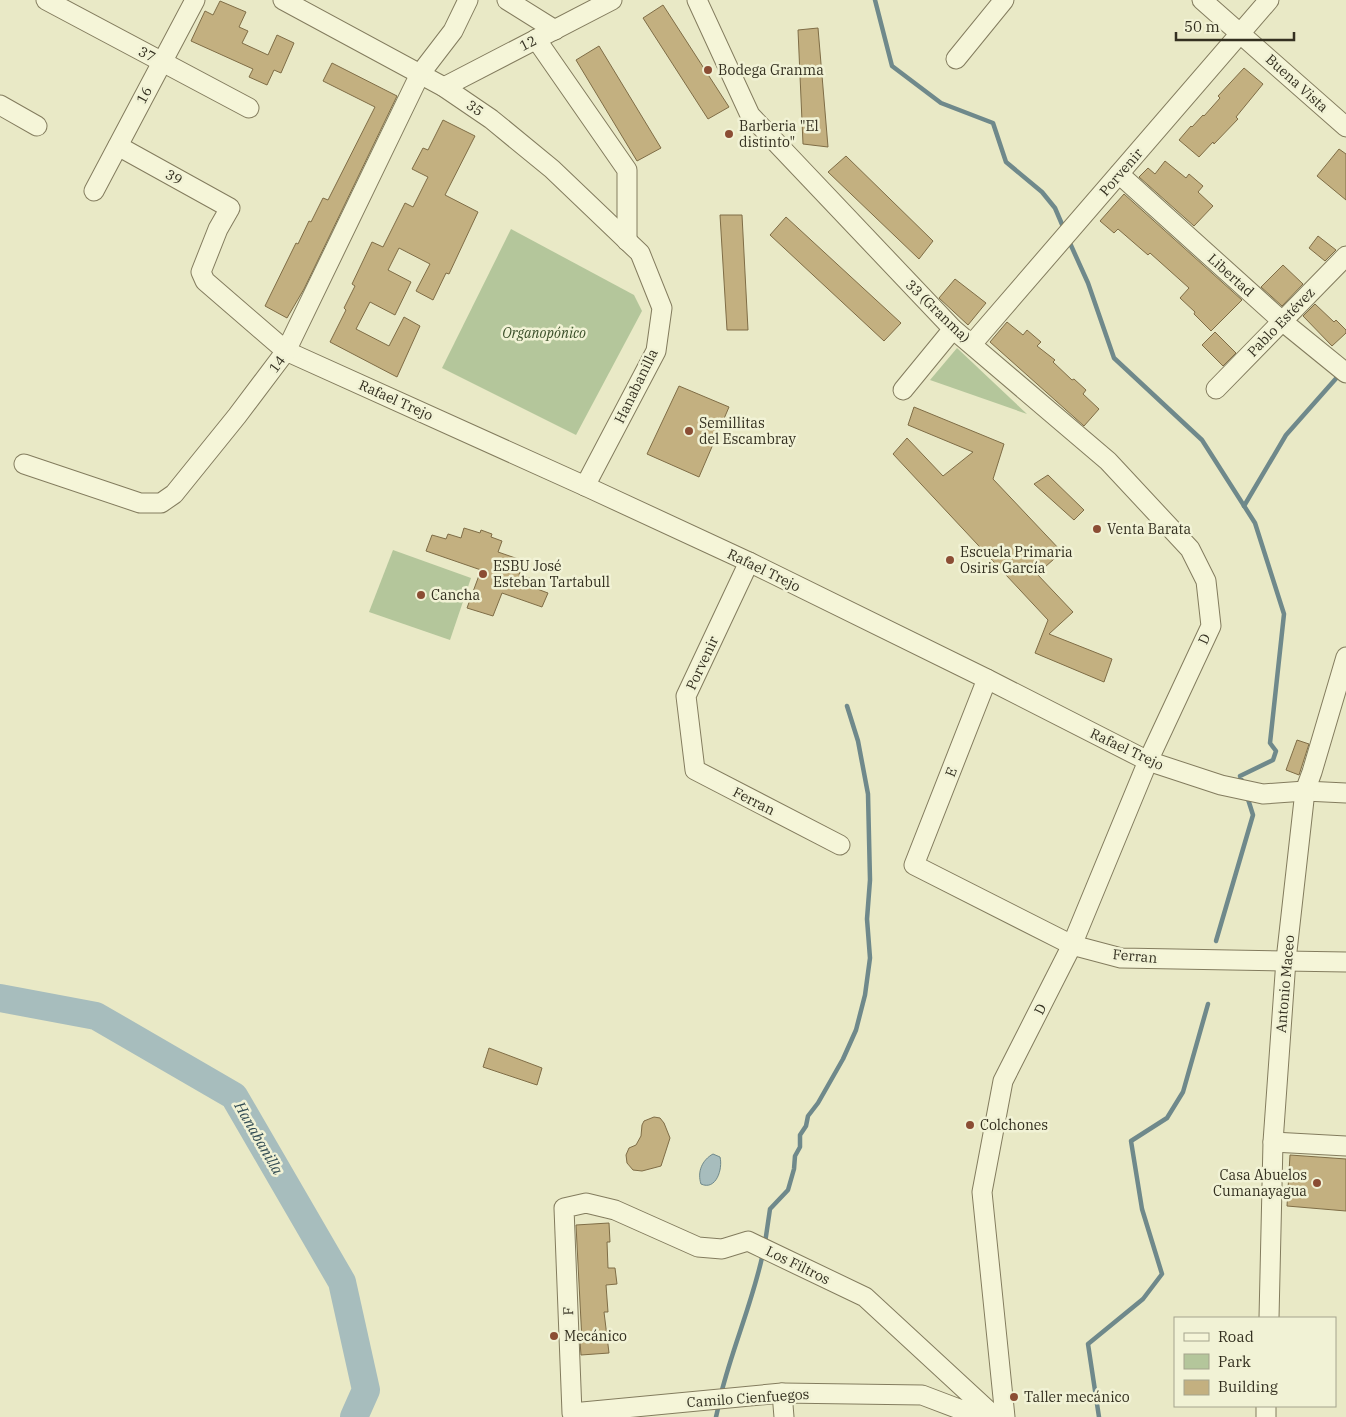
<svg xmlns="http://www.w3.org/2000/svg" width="1346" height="1417" viewBox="0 0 1346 1417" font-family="'IBM Plex Serif',serif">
<rect width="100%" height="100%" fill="#e9e9c6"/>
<g fill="#b4c69b">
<polygon points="511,229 634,295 642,311 576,435 442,368"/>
<polygon points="957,348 1027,414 930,380"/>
<polygon points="393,550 471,578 450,640 369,612"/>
</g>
<path fill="#a7bdbd" stroke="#6f898b" d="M 713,1154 L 720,1157 C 723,1169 716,1191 701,1184 C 697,1172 702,1160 713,1154 Z"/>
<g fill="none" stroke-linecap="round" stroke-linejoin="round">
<g stroke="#6f898b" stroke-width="4.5">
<polyline points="875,0 892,66 941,103 993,123 1006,162 1042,192 1055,208 1064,229"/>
<polyline points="1069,241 1088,283 1114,358 1202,440 1255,523 1284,614 1270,743 1276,751 1273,760 1240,776 1243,784"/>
<polyline points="1244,506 1286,435 1340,374"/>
<polyline points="1216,941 1253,815 1247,796"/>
<polyline points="765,1243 770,1209 788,1190 794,1169 795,1156 800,1147 800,1135 806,1126 808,1116 818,1103 843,1059 856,1030 865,995 870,958 867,919 870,880 868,794 858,741 847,706"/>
<path d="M 721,1394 C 733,1346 753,1301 763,1253"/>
<polyline points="716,1417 719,1404"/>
<polyline points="1099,1417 1088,1344 1143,1299 1162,1274 1142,1209 1131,1141 1167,1118 1183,1092 1208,1004"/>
</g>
<polyline stroke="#a7bdbd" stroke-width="28" points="0,998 96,1016 234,1096 342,1282 366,1390 354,1417"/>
</g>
<g fill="#c3b080" stroke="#7f6d46">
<polygon points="220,1 246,12 239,27 248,31 242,43 268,55 277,35 294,43 281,73 274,70 267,85 249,77 253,69 191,41 205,11 213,15"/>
<polygon points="663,5 729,107 708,119 643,18"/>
<polygon points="818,28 828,147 803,144 798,30"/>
<polygon points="599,46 661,148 637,161 576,60"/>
<polygon points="332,63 397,96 304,289 287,318 265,306 296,243 298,244 309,221 311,222 323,198 328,200 375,107 323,81"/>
<polygon points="1244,68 1263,84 1236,117 1238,119 1214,144 1213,142 1199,157 1179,140 1191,126 1192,127 1203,115 1204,116 1220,98 1218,96"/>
<polygon points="443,120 475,136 445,195 478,212 449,274 446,273 433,300 416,291 430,264 399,248 388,270 411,282 395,315 370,302 356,329 389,346 404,317 420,326 397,377 330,342 346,310 344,308 355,286 352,284 372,242 383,247 405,203 413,207 428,177 412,169 423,148 428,150"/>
<polygon points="1339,149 1346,154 1346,200 1317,176"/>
<polygon points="846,156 933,241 919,259 828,172"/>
<polygon points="1165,161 1186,178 1189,174 1203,186 1198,192 1213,206 1194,226 1139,177 1148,168 1155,174"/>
<polygon points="1124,194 1242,300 1211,331 1194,314 1195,312 1180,298 1189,288 1150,253 1148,255 1118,229 1114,233 1100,221"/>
<polygon points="720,215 742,215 748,330 727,330"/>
<polygon points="786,217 901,323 884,341 770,235"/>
<polygon points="1318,236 1336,250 1325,261 1309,248"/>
<polygon points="1283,265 1303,284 1282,306 1261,287"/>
<polygon points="955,279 986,303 968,325 939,298"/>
<polygon points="1315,304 1334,322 1336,320 1346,330 1346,333 1332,346 1303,316"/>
<polygon points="1007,322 1023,335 1027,330 1041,342 1037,346 1055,360 1053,362 1072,380 1074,379 1086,390 1083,394 1099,409 1084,426 990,342"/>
<polygon points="1215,332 1236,353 1223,366 1202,345"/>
<polygon points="679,386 729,407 699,477 647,454"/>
<polygon points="914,407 1004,444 993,479 1062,552 1037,574 1073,612 1049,634 1112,659 1104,682 1035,653 1048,620 893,454 907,438 943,476 973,452 908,425"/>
<polygon points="1048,475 1084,510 1074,520 1034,484"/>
<polygon points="464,528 480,533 481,530 492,534 491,537 502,541 498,552 524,561 519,575 532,579 529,586 548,593 542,607 502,593 493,616 467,608 481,570 426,551 432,535 446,539 448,534 461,538"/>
<polygon points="1297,740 1309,744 1299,775 1286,770"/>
<polygon points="489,1048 542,1068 537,1085 483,1067"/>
<polygon points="654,1117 660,1118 664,1123 670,1138 661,1166 642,1171 633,1170 627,1163 626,1155 629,1148 636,1145 641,1136 642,1125 644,1121"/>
<polygon points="1290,1155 1346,1159 1346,1211 1287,1206"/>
<polygon points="609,1223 610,1242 607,1242 608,1268 615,1268 617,1284 606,1285 608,1312 604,1312 609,1353 581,1355 580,1341 582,1341 576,1225"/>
</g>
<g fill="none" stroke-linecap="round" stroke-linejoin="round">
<g stroke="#837c5e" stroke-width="21">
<g id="street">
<polyline points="46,0 249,108"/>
<polyline points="283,0 444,87 491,119 552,169 640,253 662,308 656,351 585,486"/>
<polyline points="507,0 555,30"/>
<polyline points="697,0 750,115 953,329 1108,461 1190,549 1206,581 1211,626 1148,761 1072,945 1003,1081 982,1192 1005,1417"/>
<polyline points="1202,0 1346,127"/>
<polyline points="536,39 627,170 627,241"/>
<polyline points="956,59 1004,0"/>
<polyline points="444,87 612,0"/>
<polyline points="0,105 37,126"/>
<polyline points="118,146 230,208 218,229 201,272 205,281 286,351 585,486 749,562 987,679 1148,761 1221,785 1263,794 1305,791 1346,793"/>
<polyline points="1119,174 1282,321 1346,373"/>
<polyline points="94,191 195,0"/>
<polyline points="972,344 1269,0"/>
<polyline points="1216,389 1346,256"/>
<polyline points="903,390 953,329"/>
<polyline points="24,464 140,503 161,503 174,494 237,416 286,351 420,74 453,31 468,0"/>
<polyline points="749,562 686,696 695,770 840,845"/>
<polyline points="987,679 914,865 1072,945 1121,958 1346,962"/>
<polyline points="1273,1142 1346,1146"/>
<polyline points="1269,1318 1273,1142 1286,960 1305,791 1312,772 1346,657"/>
<polyline points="782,1393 784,1417"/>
<polyline points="980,1417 922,1395 782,1393 572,1413 564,1208 586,1203 615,1210 698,1247 722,1249 748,1241 865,1297 995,1417"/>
<polyline points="1266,1417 1266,1406"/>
</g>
</g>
<use href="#street" stroke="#f5f5d8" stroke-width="19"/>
</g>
<g fill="#8b4d34" stroke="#f1f2d5" stroke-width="2">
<circle cx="708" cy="70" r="5"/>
<circle cx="729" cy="134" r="5"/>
<circle cx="689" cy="431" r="5"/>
<circle cx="1097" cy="529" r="5"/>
<circle cx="950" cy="560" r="5"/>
<circle cx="483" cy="574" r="5"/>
<circle cx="421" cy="595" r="5"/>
<circle cx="970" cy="1125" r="5"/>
<circle cx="1317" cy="1183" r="5"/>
<circle cx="554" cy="1336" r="5"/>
<circle cx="1014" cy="1397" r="5"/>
</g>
<g text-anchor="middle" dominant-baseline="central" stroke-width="5" stroke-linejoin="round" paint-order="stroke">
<g font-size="14" fill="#343020" stroke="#f1f2d5">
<text transform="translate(528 43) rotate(-27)">12</text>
<text transform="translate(147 54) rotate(28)">37</text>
<text transform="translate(1297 83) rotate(42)">Buena Vista</text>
<text transform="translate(144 95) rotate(-62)">16</text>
<text transform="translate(475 108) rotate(35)">35</text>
<text transform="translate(1121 172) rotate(-49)">Porvenir</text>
<text transform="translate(174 177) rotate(29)">39</text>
<text transform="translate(1231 275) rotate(42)">Libertad</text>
<text transform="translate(938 311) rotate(44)">33 (Granma)</text>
<text transform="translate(1281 322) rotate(-46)">Pablo Estévez</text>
<text transform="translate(277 364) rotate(-53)">14</text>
<text transform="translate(636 386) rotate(-64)">Hanabanilla</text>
<text transform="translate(396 400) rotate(24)">Rafael Trejo</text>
<text transform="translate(764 570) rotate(26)">Rafael Trejo</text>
<text transform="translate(1204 639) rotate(-65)">D</text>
<text transform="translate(702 663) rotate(-65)">Porvenir</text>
<text transform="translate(1127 749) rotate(25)">Rafael Trejo</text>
<text transform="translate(951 772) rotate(-69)">E</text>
<text transform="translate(754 801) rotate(27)">Ferran</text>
<text transform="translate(1135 956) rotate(5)">Ferran</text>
<text transform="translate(1285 984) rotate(-85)">Antonio Maceo</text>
<text transform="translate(1040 1009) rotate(-63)">D</text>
<text transform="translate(798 1265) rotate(26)">Los Filtros</text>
<text transform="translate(568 1311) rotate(-92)">F</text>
<text transform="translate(748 1398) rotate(-4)">Camilo Cienfuegos</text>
</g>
<g font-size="14" fill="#343020" stroke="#f1f2d5" text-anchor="start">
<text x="718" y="70">Bodega Granma</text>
<text x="739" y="126">Barberia "El<tspan x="739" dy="16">distinto"</tspan></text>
<text x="699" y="423">Semillitas<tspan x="699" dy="16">del Escambray</tspan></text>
<text x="1107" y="529">Venta Barata</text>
<text x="960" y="552">Escuela Primaria<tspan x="960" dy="16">Osiris García</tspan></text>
<text x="493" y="566">ESBU José<tspan x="493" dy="16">Esteban Tartabull</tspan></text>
<text x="431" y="595">Cancha</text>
<text x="980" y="1125">Colchones</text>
<text x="1307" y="1175" text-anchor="end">Casa Abuelos<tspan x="1307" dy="16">Cumanayagua</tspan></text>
<text x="564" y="1336">Mecánico</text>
<text x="1024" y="1397">Taller mecánico</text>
</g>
<g font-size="14" font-style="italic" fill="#3a4f29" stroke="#f1f2d5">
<text x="544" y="333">Organopónico</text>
</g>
<g font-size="15" font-style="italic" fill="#314b52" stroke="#f1f2d5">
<text transform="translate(259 1138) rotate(60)">Hanabanilla</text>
</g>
</g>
<rect x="1174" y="1317" width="162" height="90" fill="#f1f2d5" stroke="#a5a48d"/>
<rect x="1184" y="1333" width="25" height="8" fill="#f5f5d8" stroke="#a5a48d"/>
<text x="1218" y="1342" font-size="15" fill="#343020">Road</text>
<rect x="1184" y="1354" width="25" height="15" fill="#b4c69b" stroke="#a5a48d"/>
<text x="1218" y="1367" font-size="15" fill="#343020">Park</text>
<rect x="1184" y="1380" width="25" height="15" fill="#c3b080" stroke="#a5a48d"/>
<text x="1218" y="1392" font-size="15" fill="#343020">Building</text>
<path d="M1176 32v8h118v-8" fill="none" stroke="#343020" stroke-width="2.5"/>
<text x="1184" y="32" font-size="15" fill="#343020" stroke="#f1f2d5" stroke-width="4" paint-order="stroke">50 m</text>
</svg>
